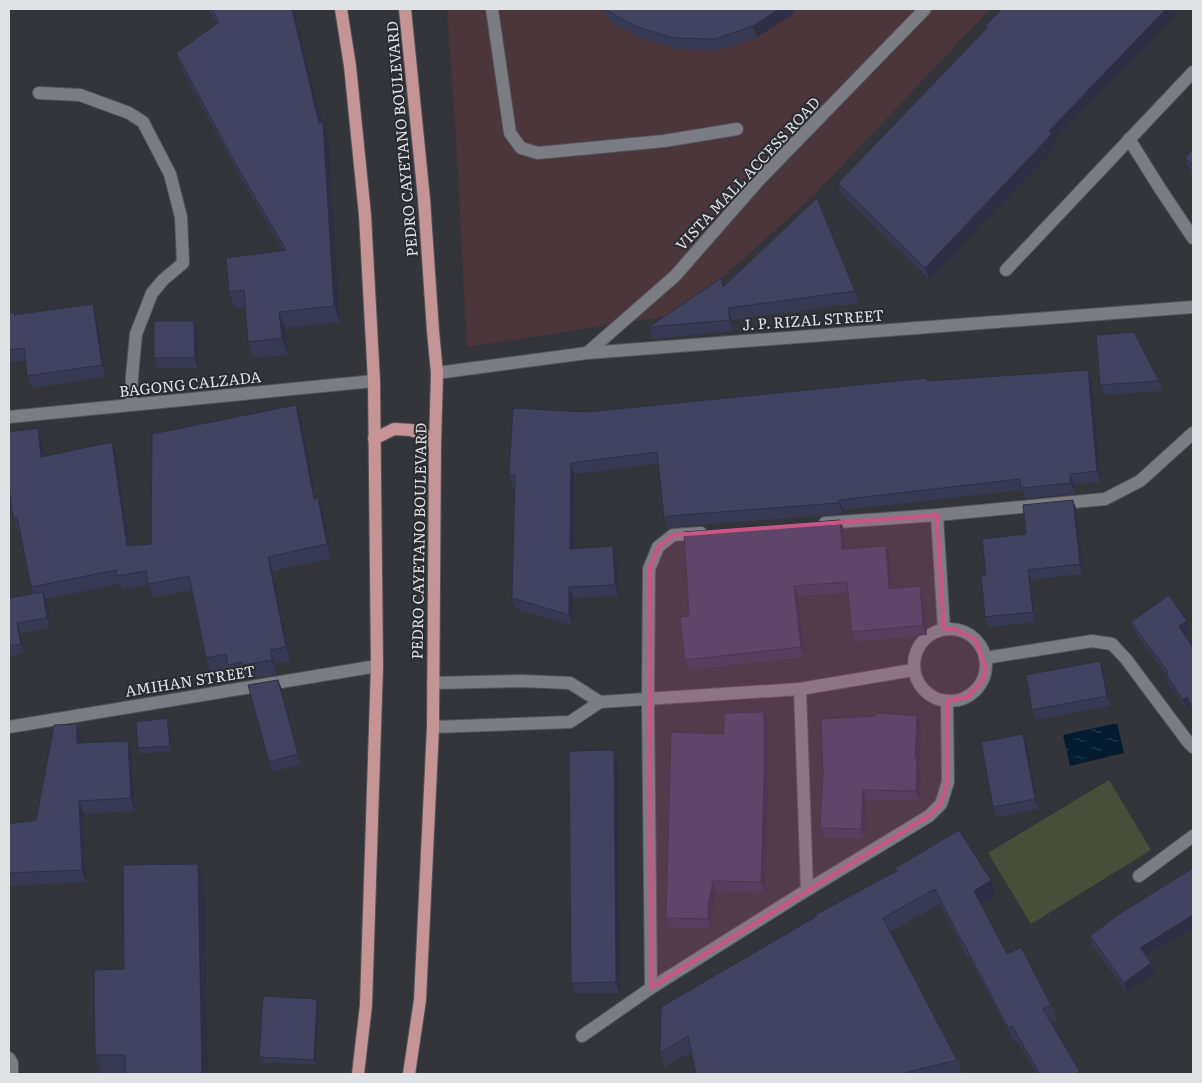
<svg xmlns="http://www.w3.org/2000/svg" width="1202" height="1083" viewBox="0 0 1202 1083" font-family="Literata,serif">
<defs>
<pattern id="water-ripples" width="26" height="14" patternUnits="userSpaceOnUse" patternTransform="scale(1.25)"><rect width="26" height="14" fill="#041b30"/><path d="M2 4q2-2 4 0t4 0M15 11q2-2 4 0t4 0" fill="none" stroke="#283c4e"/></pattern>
</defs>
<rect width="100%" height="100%" fill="#34353b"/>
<polygon fill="#4b363c" points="447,9 990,9 814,195 682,314 467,347 456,139"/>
<polygon fill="#474f3a" points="1109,780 1151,850 1031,924 988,853"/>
<polygon fill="url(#water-ripples)" points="1117,723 1124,753 1070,766 1063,735"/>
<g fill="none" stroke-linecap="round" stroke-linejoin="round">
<g stroke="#535359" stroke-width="14">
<g id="minor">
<polyline points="492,9 510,133 521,148 538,153 664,141 737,129"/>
<polyline points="39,93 80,95 129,113 143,122 170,174 181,217 183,263 163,280 152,293 136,334 132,376 131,405"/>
<polyline points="1129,139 1159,187 1193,238"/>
<polyline points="1006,270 1193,72"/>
<polyline points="587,353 675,276 759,180 925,9"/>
<polyline points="437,373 587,353 1193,307"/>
<polyline points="9,417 374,381"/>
<polyline points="937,515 944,629"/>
<polyline points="825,523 937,515 1105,499 1140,481 1193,433"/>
<circle cx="950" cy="665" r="36"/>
<polyline points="985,658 1092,641 1112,644 1126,659 1188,742 1193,747"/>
<polyline points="433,683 522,681 570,683 600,702"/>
<polyline points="800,689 807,890"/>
<polyline points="9,727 377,666"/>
<polyline points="433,727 570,722 600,702 800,689 913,670"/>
<polyline points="1139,876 1193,836"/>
<polyline points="651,988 648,700 649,569 658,547 673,535 701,533"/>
<polyline points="582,1036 651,988 807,890 929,816 941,804 948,782 947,701"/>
<polyline points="9,1058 12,1063 12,1074"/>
</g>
</g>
<g stroke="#535359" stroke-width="14">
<g id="major">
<polyline points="341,9 350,66 365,215 374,381 377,666 366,1005 358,1074"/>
<polyline points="405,9 424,199 433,331 437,373 435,445 433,727 420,1000 409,1074"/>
<polyline points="374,439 394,429 411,430 425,435 435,445"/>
</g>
</g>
<use href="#minor" stroke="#7c7d84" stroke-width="12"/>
<use href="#major" stroke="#c59595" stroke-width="12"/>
</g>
<g fill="#383a53">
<polygon points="208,9 294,9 321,122 329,138 340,322 285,328 288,355 254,358 248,342 245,307 235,308 229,292 283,250 240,177 182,70 176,53 217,24"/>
<polygon points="602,9 797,9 791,15 757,37 719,50 678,49 641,38 612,23"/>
<polygon points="1002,9 1057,146 929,279 842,195 838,183 986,28 985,26"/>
<polygon points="1193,149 1193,180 1185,158"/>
<polygon points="724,286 855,291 859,303 732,320 734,331 653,339 649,327"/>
<polygon points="9,301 10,313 14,312 14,315 93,304 97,316 106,377 32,388 27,376 25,361 9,362"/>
<polygon points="194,321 198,331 198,368 157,368 154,358"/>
<polygon points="927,378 928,381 1092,381 1101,482 1074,484 1075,494 1025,498 1022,490 843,510 843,514 672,527 668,529 664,518 658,464 574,474 574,549 613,546 617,557 619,596 573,598 573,626 516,609 512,598 515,486 513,486 509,475 587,412"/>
<polygon points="1159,381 1163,391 1104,395 1100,385"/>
<polygon points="296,405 301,419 316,499 323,512 332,558 273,571 291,661 275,664 277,674 248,679 247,676 234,679 230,668 211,672 206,658 192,590 153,598 149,585 122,590 120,584 46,599 50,628 20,633 24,653 9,656 9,598 33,594 31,587 20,532 18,532 13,518 43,442 45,456 117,456 130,545 151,544"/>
<polygon points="1077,510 1083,574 1031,580 1036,622 989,627 985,617 986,575 1026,534"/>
<polygon points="840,520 844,530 845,549 886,546 890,556 892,588 920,586 923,596 927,635 855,642 852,632 848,593 798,596 805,657 689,670 685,660"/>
<polygon points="1131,622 1190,631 1185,635 1193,648 1193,711 1191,707 1187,710 1169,684 1167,676 1135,632"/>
<polygon points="1104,671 1111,706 1036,720 1032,710"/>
<polygon points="278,680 282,690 301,764 273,772 269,762"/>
<polygon points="764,712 768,722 768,790 765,893 716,891 712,915 711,929 670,928 666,918 724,734"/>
<polygon points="167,718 169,724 172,751 140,754 138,748"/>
<polygon points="77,724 81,737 81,743 132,754 135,811 84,814 86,882 9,886 9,824 36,820"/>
<polygon points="921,726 919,764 921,768 920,801 866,800 865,839 824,838 820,828"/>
<polygon points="1027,744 1039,809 997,817 993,807"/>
<polygon points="618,760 620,993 575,993 571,983"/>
<polygon points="895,868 991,880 996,895 981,904 1007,954 1051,1005 1057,1019 1050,1023 1080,1074 1037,1074 1017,1041 1014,1042 969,957 967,957 940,904 890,932 957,1060 963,1074 696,1074 691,1052 665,1067 660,1053 814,918 813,916 897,871"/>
<polygon points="1193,868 1193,927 1146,957 1151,963 1155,973 1127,993 1093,946 1090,936"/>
<polygon points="205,882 125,1074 101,1074 95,1055 124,969"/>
<polygon points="319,1004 316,1065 261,1062 259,1057"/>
</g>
<g fill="#2e2f44">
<polygon points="292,9 294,9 324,132 323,122 329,138 340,322 334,306 319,123"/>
<polygon points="779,9 797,9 791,15 757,37 753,26"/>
<polygon points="1166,9 1181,9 1055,140 1057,146 929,279 925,268 1049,131"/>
<polygon points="93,304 97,316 106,377 102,365"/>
<polygon points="728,308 732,320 734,331 730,320"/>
<polygon points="279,312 285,328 288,355 282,338"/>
<polygon points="194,321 198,331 198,368 195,358"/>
<polygon points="1088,370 1092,381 1101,482 1097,471"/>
<polygon points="296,405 301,419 319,513 314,499"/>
<polygon points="38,428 43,442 46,471 41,457"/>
<polygon points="112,442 117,456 132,560 127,546"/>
<polygon points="571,463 574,474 574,560 570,549"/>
<polygon points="1070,474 1074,484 1075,494 1071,483"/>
<polygon points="318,498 323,512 332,558 327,544"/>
<polygon points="839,500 843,510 843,514 839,503"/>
<polygon points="1073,500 1077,510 1083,574 1080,564"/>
<polygon points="840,520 844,530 845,559 842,549"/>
<polygon points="613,546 617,557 619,596 615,585"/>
<polygon points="886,546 890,556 893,599 889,589"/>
<polygon points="268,557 273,571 291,661 286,647"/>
<polygon points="1028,570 1031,580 1036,622 1033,612"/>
<polygon points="794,586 798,596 805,657 801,647"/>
<polygon points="920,586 923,596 927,635 923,625"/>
<polygon points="569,587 573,598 573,626 569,615"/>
<polygon points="43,592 47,601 50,628 47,618"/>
<polygon points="1187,621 1190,631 1183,636 1179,626"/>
<polygon points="17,623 20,633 24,653 21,644"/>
<polygon points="270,650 275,664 277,674 272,660"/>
<polygon points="1100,661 1104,671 1111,706 1107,696"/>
<polygon points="278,680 282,690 301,764 298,754"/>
<polygon points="1187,697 1191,707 1187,710 1183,700"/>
<polygon points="764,712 768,722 768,790 765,893 761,882"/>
<polygon points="917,716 921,726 919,764 921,768 920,801 916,791 915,758"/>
<polygon points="167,718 169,724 172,751 170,746"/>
<polygon points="77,724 81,737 82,756 77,743"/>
<polygon points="1023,734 1027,744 1039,809 1035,799"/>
<polygon points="128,741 132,754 135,811 131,798"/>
<polygon points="614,750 618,760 620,993 616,982"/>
<polygon points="863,790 866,800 865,839 861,829"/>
<polygon points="79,801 84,814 86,882 82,870"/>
<polygon points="198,864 205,882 208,1074 202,1074"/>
<polygon points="991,880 996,895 979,905 974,891"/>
<polygon points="713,881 716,891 712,915 711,929 708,919 708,905"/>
<polygon points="9,913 11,930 9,924"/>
<polygon points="1193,915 1193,927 1144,958 1140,948"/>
<polygon points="1151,963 1155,973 1127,993 1124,983"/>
<polygon points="317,999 319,1004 316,1065 314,1060"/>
</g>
<g fill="#414361" stroke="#2e2f44">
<polygon points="212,9 292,9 319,123 323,122 334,306 279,312 282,338 248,342 244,290 229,292 226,258 286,250 234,161 176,53 219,22"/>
<polygon points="606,9 779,9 753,26 715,39 674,38 637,27 608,11"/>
<polygon points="1002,9 1166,9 1049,131 1052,134 925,268 838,183 987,28 985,26"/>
<polygon points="1193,149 1193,165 1185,158"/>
<polygon points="817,198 855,291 728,308 730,320 649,327 721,278 723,287"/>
<polygon points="93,304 102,365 27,376 24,348 9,350 9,313 14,312 14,315"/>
<polygon points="154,321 194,321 195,358 154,358"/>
<polygon points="1134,332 1159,381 1100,385 1096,335"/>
<polygon points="1088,370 1097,471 1070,474 1071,483 1021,488 1020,479 839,500 839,503 668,516 664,518 657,452 571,463 570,549 613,546 615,585 569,587 569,615 512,598 515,475 509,475 513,408 587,412 927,378 927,381"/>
<polygon points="296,405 314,499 318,498 327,544 268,557 286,647 270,650 272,660 243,665 242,662 228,665 226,654 206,658 189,576 148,584 146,571 117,576 116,570 31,587 17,517 13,518 9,485 9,432 38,428 41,457 112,442 127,546 151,544 152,434"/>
<polygon points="1073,500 1080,564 1028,570 1033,612 985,617 981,575 986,575 982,539 1026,534 1023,505"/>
<polygon points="840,520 842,549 886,546 889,589 920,586 923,625 852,632 847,582 794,586 801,647 685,660 680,617 689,616 684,532"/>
<polygon points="43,592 47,618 17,623 21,644 9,646 9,598"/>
<polygon points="1169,595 1187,621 1179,626 1193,648 1193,707 1187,697 1183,700 1166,674 1168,672 1131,622"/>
<polygon points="1100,661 1107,696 1032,710 1026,675"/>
<polygon points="278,680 298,754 269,762 248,685"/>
<polygon points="764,712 764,780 761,882 713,881 708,905 708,919 666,918 671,732 724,734 724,713"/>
<polygon points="877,713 917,716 915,758 917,758 916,791 863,790 861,829 820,828 823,774 821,719 876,716"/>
<polygon points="167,718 170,746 138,748 136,722"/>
<polygon points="77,724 77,743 128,741 131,798 79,801 82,870 9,873 9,824 36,820 54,725"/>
<polygon points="1023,734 1035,799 993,807 981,742"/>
<polygon points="614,750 616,982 571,983 569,751"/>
<polygon points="959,830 991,880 974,891 1007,954 1021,947 1051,1005 1043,1009 1080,1072 1076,1074 1040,1074 1012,1026 1008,1028 963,942 962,942 935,889 883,918 957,1060 900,1074 696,1074 688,1036 660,1053 661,1007 817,916 813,916 897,871 895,868"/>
<polygon points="198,864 202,1074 125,1074 125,1055 95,1055 94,970 124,969 123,865"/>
<polygon points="1193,868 1193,915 1140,948 1151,963 1124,983 1090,936 1119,914"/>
<polygon points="263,996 317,999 314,1060 259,1057"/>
</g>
<path fill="#cb5585" fill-opacity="0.2" stroke="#cb5585" stroke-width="4" stroke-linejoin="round" d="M 937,515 L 944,629 L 955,629 L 975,639 L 986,669 L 983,680 L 968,697 L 947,701 L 948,782 L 941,804 L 929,816 L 651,988 L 649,569 L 658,547 L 673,535 Z"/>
<g text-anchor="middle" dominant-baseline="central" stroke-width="4" stroke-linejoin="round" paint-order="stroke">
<g font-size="15" fill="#e1e2e6" stroke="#2a2b31">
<text transform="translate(401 139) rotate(-95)">PEDRO CAYETANO BOULEVARD</text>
<text transform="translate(747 173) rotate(-47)">VISTA MALL ACCESS ROAD</text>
<text transform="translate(813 319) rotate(-4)">J. P. RIZAL STREET</text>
<text transform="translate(190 383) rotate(-6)">BAGONG CALZADA</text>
<text transform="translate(418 541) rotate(-89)">PEDRO CAYETANO BOULEVARD</text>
<text transform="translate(190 680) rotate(-9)">AMIHAN STREET</text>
</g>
</g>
<rect width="1202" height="1083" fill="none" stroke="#e1e2e6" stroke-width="20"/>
</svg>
